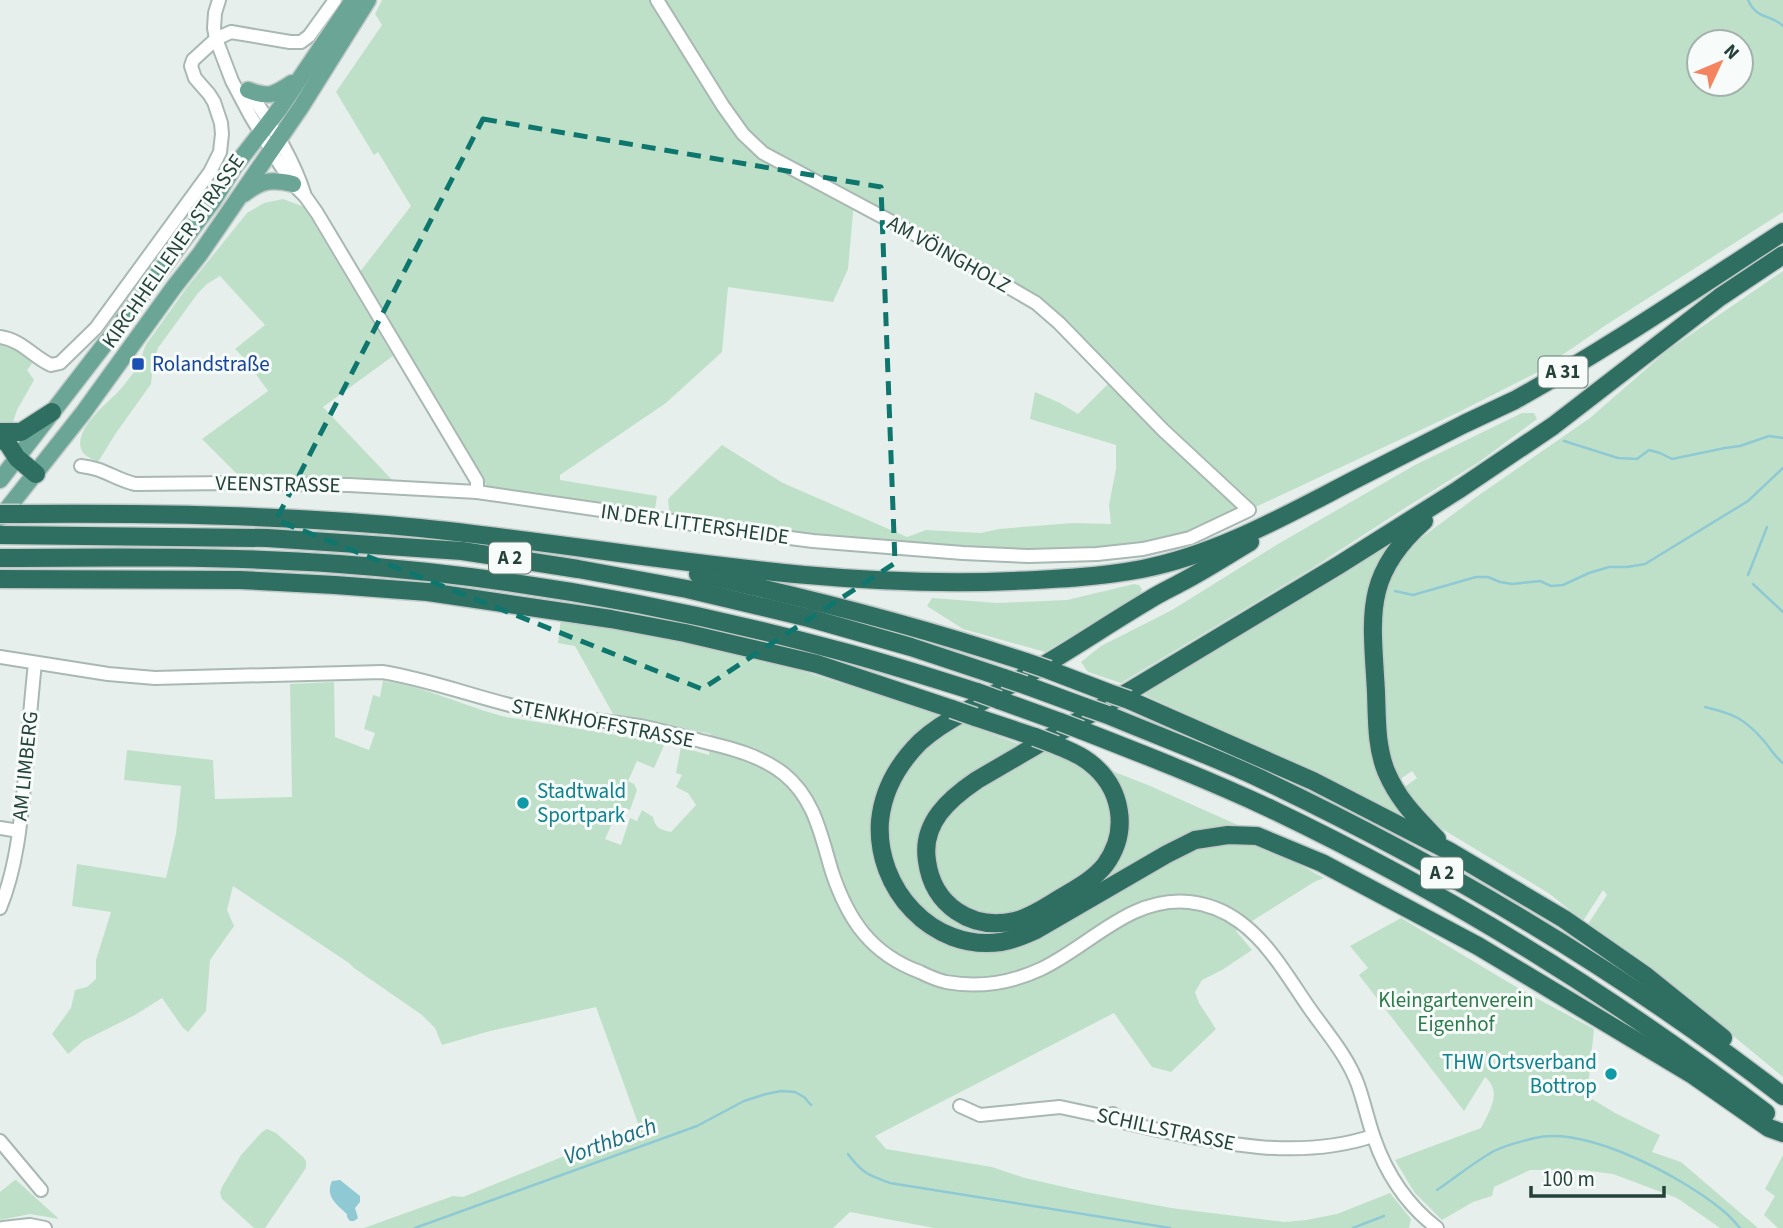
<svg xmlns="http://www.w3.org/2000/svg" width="1783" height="1228" viewBox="0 0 1783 1228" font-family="'Source Sans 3',sans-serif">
<rect width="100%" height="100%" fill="#e6efeb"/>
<g fill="#bfe0c8" fill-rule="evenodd">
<path d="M 382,0 L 1783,0 L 1783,212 L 1606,325 L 1536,373 L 1457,413 L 1249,510 L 1059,323 L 854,202 L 848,269 L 833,302 L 728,287 L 722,352 L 666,403 L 560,475 L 560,480 L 657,496 L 654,515 L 488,488 L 359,273 L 411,206 L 378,152 L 374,155 L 336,92 L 382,25 L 375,14 ZM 1699,42 L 1741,42 L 1741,84 L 1699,84 Z"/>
<path d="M 283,199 L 304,207 L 393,356 L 323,407 L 396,484 L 329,478 L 242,479 L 202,439 L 268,391 L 246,360 L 235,349 L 265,325 L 220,276 L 207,284 L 198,293 L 158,348 L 153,365 L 151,384 L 116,433 L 98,462 C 93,459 83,456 81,449 C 75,430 103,406 115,395 C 123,387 130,377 137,368 C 142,361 142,351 147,343 L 188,286 L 247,213 L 264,203 Z"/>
<polygon points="1783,271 1783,1077 1674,987 1588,924 1607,895 1603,890 1583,921 1550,894 1434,824 1412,801 1403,788 1417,778 1412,771 1399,780 1392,763 1384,728 1377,623 1382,588 1417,535 1421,538 1479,495 1590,418 1668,350"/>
<polygon points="0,341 6,341 30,359 33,362 27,370 34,380 17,410 12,425 0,427"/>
<polygon points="1110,382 1235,503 1235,509 1231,515 1197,531 1121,549 1048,553 873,545 670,518 668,499 722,445 783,483 907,537 926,530 981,533 999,529 1073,523 1111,524 1109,505 1116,469 1116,445 1030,419 1035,392 1060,403 1078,414"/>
<polygon points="1522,413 1534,413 1537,419 1479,462 1405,508 1311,569 1121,683 1088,672 1081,662 1101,646 1172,610 1278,544 1415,465"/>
<polygon points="1400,534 1379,566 1372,734 1411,823 1245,741 1149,697 1142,693"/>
<polygon points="1134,584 1139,585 1142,589 1140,594 1045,652 963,629 927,606 932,598 997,603 1067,600"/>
<path d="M 561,619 L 671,639 L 776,663 L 936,713 L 1019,744 L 1099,766 L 1148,785 L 1249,830 L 1285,857 L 1324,878 L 1314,882 L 1236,931 L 1252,950 L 1222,970 L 1202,980 L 1195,992 L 1199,1003 L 1216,1029 L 1171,1072 L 1152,1067 L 1114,1013 L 875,1136 L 886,1149 L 992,1167 L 1025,1178 L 1086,1192 L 1171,1208 L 1285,1222 L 1306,1220 L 1337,1214 L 1390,1193 L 1411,1219 L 1409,1228 L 934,1228 L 850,1212 L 833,1228 L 364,1228 L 453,1196 L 463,1197 L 639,1126 L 596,1007 L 490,1031 L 442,1045 L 435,1028 L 422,1015 L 354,968 L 349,963 L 233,886 L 227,910 L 234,926 L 210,960 L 206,1011 L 188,1032 L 183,1028 L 162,998 L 135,1015 L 83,1041 L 68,1054 L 52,1034 L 71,1008 L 75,990 L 87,987 L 96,979 L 96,960 L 111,912 L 72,906 L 77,864 L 166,878 L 176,834 L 181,786 L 124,780 L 127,750 L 213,760 L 215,799 L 292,797 L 290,684 L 334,682 L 335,737 L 369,750 L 375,733 L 364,729 L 373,695 L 380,697 L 383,681 C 425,686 465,707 506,717 L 665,743 L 654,768 L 637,761 L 628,781 L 634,784 L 637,790 L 630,810 L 621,807 L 618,810 L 605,839 L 621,845 L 630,818 L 637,821 L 642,810 L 653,817 C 655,828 661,830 671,832 L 696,805 L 688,793 L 676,787 L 682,775 L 676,773 L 681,747 L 709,755 L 711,734 L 613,714 L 575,646 L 558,643 Z"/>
<path d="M 1401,918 L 1523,991 L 1594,1029 L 1587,1096 L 1615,1113 L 1660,1135 L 1652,1152 L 1681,1162 L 1758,1228 L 1720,1228 L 1677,1198 L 1613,1174 L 1582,1170 L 1530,1170 L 1494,1187 L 1492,1196 L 1473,1202 L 1442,1220 L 1414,1192 L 1395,1160 L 1481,1128 C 1489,1112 1503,1092 1485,1077 L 1464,1111 L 1359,975 L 1368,968 L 1350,946 Z"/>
<polygon points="267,1129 276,1133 303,1157 306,1161 306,1168 265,1228 254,1228 222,1199 220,1193 222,1187 241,1155 262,1132"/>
<polygon points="1783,1155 1783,1228 1778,1228 1764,1215 1775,1196 1765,1189"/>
<polygon points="15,1180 16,1180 59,1219 30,1214 0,1220 0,1192"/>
</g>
<path fill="#8ec9d4" d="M 340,1180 L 360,1196 L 360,1202 L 355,1208 L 358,1218 L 354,1221 L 350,1221 L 347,1217 L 347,1214 C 336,1204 325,1196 332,1181 Z"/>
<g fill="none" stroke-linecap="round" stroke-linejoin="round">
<g stroke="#8ec9d4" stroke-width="2.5">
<path d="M 1748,0 C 1757,20 1771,14 1783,26"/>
<polyline points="1564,441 1618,458 1637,459 1649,450 1660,453 1672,459 1725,448 1740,446 1769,436 1783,438"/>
<polyline points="1748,575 1767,527"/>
<polyline points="1753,584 1783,612"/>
<polyline points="1395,591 1413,595 1476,577 1488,577 1500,582 1512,584 1540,581 1551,586 1563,585 1589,573 1609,567 1627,567 1645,564 1748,501 1783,468"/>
<path d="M 1705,707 C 1734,714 1744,718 1764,741 C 1771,749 1775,757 1783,763"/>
<path d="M 848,1154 C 862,1173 868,1175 890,1183 L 1170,1228"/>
<path d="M 1437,1190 C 1455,1178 1474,1162 1494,1151 C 1506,1145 1522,1141 1535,1138 C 1587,1126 1682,1177 1721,1209 C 1728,1214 1734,1221 1740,1228"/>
<polyline points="415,1228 697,1126 744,1101 766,1094 781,1091 795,1092 804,1097 811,1105"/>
<polyline points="1353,1228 1384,1216"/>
</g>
<g stroke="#a8b8b2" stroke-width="16">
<g id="minor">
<polyline points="219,0 215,13 214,28 216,39 232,81 250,115 279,163 293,184 305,196 317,213 477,481 477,492"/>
<path d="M 247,89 C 270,121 292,156 304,193"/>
<path d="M 0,337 C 22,340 33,357 51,365 L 60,363 L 96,328 L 210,172 L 220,152 L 222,134 L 221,123 L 214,102 L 209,94 L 195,78 L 191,66 L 193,60 L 216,39 L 231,32 L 290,42 L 301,42 L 309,36 L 335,0"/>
<path d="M 81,466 C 104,468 114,479 135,484 L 231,483 L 349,485 L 477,492 L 601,510 L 744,532 L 813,541 L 963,553 L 1029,556 L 1097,554 L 1143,549 L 1190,538 L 1249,510 L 1163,430 L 1059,323 L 1036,303 L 950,253 L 763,153 L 743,134 L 723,106 L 657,0"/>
<path d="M 0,657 L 108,674 L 155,678 L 382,672 C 432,680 480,699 530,710 C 566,718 603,720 640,726 C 660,730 681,736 701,741 C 730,748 760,755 784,774 C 815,799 821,836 832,872 C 848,920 871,954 920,972 C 928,976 937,980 946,982 C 978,988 1011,983 1041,969 C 1090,946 1130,896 1189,902 C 1209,904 1225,911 1240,922 C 1270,944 1289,979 1310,1009 C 1327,1033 1348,1057 1358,1085 C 1364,1102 1368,1121 1374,1138 C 1386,1173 1407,1205 1437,1228"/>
<polyline points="0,828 19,831"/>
<path d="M 0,908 C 17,867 21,820 25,776 C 28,738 31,700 35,663"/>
<path d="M 960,1106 L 980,1115 L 1060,1107 L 1102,1116 L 1113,1114 L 1126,1123 C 1207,1140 1291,1163 1373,1136"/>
<polyline points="0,1141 41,1190"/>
<polyline points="3,1228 30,1225 45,1228"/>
</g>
</g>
<g stroke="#c2cac8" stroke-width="19">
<g id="major">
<path d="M 248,90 C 269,98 274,95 292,83"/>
<path d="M 244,194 C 262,180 271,179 293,184"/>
<polyline points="0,480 108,340 213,201 235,166 280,108 353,0"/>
<polyline points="0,518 83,413 174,287 200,254 301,107 368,0"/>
</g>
</g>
<g stroke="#c2cac8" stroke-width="21">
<g id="highway">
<polyline points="0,432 21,432 52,412"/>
<polyline points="0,438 8,444 17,458 36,474"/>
<path d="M 20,514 C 154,513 287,515 420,528 C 617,548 813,590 1013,581 C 1056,579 1100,577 1142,569 C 1219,554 1288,514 1356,479 C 1392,461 1428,442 1464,424 C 1481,416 1498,408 1515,400 C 1607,349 1695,289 1783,232"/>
<path d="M 1424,521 C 1362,576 1372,617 1376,692 C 1377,718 1376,746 1386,771 C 1398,800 1416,817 1437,839"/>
<polyline points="0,535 267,538 462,551 578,569 687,589 809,618 911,647 1004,678"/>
<path d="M 1250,542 C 1228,555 1205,570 1182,582 C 1171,588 1160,593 1149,600 C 1110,623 1072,649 1032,672 C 1011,684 989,697 968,710 C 951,719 934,729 920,742 C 898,764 883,790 880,821 C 875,888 932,952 1001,942 C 1014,940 1025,935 1036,930 L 1167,854 L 1195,840 L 1228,835 L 1257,836 L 1322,863 L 1478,946 L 1693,1075 L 1769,1128 L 1783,1133"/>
<path d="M 0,558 C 113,557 227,556 339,564 C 507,576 678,607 840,651 C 886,663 932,678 977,692"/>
<path d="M 698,574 C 809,598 918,626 1026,662"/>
<polyline points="0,579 240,580 335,585 428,592 611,619 685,633 817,664 952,709"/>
<polyline points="1049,670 1109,693"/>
<polyline points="1025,685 1085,707"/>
<polyline points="999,700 1060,722"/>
<polyline points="1129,700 1313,781 1449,851 1564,919 1646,976 1723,1038"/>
<path d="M 1108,715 C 1158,736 1210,755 1259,778 C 1444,866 1621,971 1783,1096"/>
<polyline points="975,717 1035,737"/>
<path d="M 1081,730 C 1145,755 1209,780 1271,809 C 1447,893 1612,995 1766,1113"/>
<path d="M 1056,745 C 1067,750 1079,754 1089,762 C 1122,787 1130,831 1105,865 C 1094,879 1077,888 1062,897 C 1047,906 1032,917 1015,921 C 971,931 933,905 927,861 C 921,823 949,799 977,780 L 1133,689 L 1339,565 L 1458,490 L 1553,426 L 1720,297 L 1783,255"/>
</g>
</g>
<use href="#minor" stroke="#fff" stroke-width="12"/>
<use href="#major" stroke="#6aa596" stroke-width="16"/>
<use href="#highway" stroke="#2f6f62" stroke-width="18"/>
<g stroke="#c2cac8" stroke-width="21" stroke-linecap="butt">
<g id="highway-bridge">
<polyline points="0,514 20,514"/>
<polyline points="1026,662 1049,670"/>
<polyline points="1004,678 1025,685"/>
<polyline points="977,692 999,700"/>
<polyline points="1109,693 1129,700"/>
<polyline points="1085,707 1108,715"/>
<polyline points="952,709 975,717"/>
<polyline points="1060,722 1081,730"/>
<polyline points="1035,737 1056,745"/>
</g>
</g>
<use href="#highway-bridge" stroke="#2f6f62" stroke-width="18"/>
</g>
<path fill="none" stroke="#0f766e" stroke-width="5" stroke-dasharray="14 9" stroke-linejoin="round" d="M 483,119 L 881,187 L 895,563 L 702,689 L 276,520 Z"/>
<rect fill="#1a4fb4" stroke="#f7fbf9" stroke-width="2.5" x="131" y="357" width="14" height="14" rx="3.5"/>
<g fill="#0f9aa8" stroke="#f7fbf9" stroke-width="2.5">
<circle cx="523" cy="803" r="7"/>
<circle cx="1611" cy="1074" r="7"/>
</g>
<g text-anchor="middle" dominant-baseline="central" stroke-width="6" stroke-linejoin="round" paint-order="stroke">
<g fill="#f7fbf9" stroke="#637a73" stroke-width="2">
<rect x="1538.5" y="356.5" width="49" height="31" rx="5"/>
<rect x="489" y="542.5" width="42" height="31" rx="5"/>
<rect x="1421" y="857.5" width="42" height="31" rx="5"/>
</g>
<g font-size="19" font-weight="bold" fill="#24423a">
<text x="1563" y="372">A 31</text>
<text x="510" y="558">A 2</text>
<text x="1442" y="873">A 2</text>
</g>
<g font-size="21" fill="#24423a" stroke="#f7fbf9">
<text transform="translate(173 251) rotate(-55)">KIRCHHELLENER STRASSE</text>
<text transform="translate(949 254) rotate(29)">AM VÖINGHOLZ</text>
<text transform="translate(278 484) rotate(1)">VEENSTRASSE</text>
<text transform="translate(695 524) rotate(8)">IN DER LITTERSHEIDE</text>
<text transform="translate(603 723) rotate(11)">STENKHOFFSTRASSE</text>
<text transform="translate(25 766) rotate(-84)">AM LIMBERG</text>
<text transform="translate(1166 1129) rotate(12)">SCHILLSTRASSE</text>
</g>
<g font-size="21" fill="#164399" stroke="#f7fbf9" text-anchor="start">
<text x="152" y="364">Rolandstraße</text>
</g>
<g font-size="21" fill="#0d838f" stroke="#f7fbf9" text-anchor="start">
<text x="537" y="791">Stadtwald<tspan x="537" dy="24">Sportpark</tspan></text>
<text x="1597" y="1062" text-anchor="end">THW Ortsverband<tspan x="1597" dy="24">Bottrop</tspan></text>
</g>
<g font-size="21" fill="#2d7a4b" stroke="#f7fbf9">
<text x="1456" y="1000">Kleingartenverein<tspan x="1456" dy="24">Eigenhof</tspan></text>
</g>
<g font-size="23" font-style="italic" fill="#1c6f80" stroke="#f7fbf9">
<text transform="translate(610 1141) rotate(-20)">Vorthbach</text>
</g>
</g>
<g transform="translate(1720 63) rotate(46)"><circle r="33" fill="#f7fbf9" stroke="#a3b1ad" stroke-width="2"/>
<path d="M0-5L12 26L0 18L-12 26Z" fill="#f4845f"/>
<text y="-10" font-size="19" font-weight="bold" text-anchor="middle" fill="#24423a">N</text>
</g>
<path d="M1531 1186v10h133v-10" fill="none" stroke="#24423a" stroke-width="3.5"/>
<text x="1542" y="1186" font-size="21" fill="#24423a" stroke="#f7fbf9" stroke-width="5" paint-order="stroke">100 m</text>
</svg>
